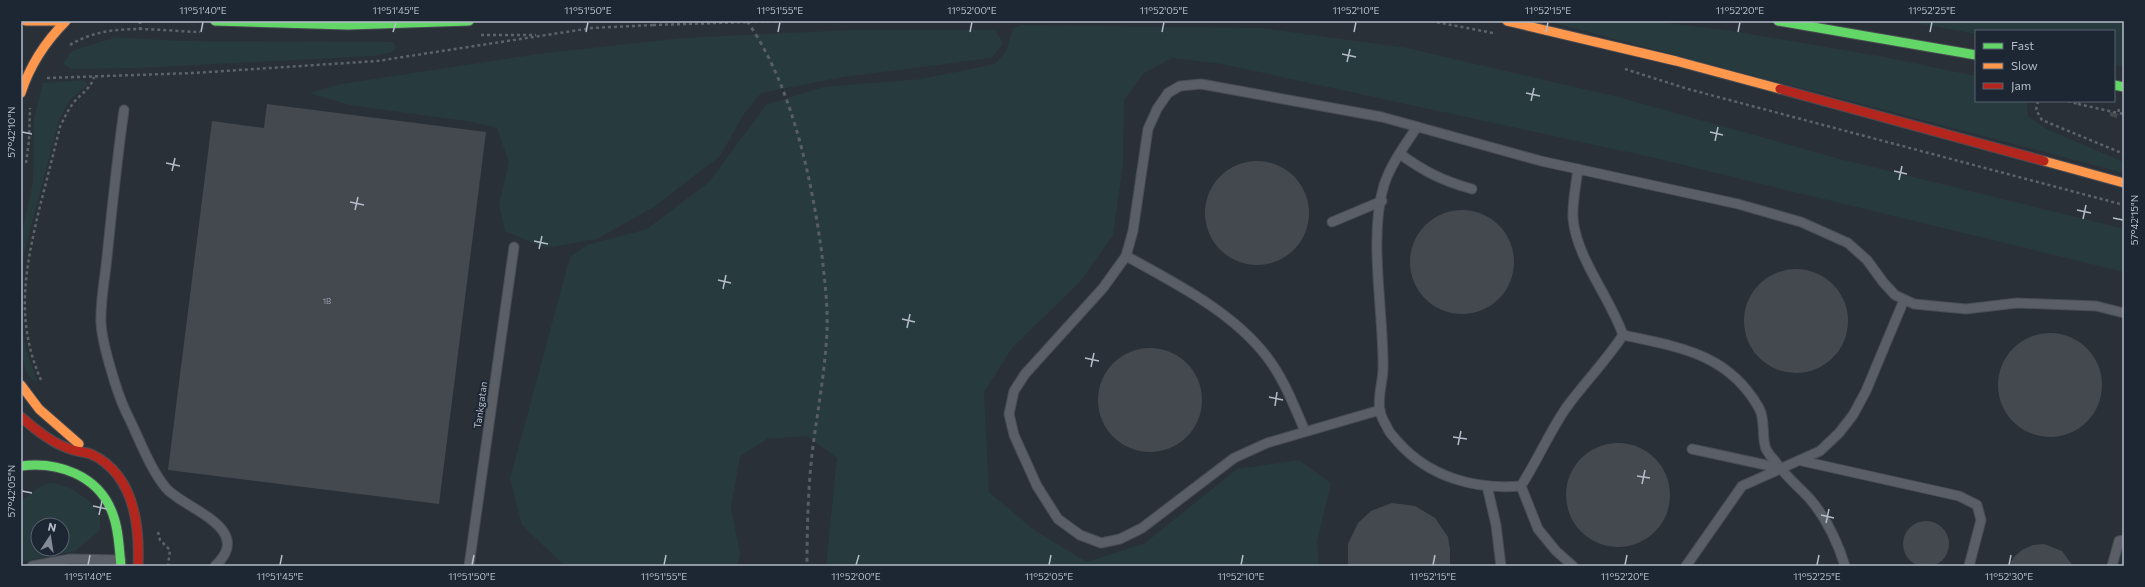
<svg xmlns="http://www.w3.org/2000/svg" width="2145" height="587" viewBox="0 0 2145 587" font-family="Commissioner,sans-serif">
<rect width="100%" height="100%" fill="#2a3038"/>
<g fill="#273a3e" fill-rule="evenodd">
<polygon points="1546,21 1651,21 1732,31 1884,57 1976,76 1976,101 2027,101 2028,116 2046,129 2124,162 2124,173"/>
<polygon points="1906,21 2119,21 2124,25 2124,66 2114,64 2114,31 1976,31 1976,34"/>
<polygon points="1021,25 1261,28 1407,48 1618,97 1836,158 2124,229 2124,272 1655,158 1222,64 1172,58 1144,73 1124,100 1123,164 1113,235 1080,282 1012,348 984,392 989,492 1034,530 1087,562 1145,543 1237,469 1299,460 1331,483 1317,542 1319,566 826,566 837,458 807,436 767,439 740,456 731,507 740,554 737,566 565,566 522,525 510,479 570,257 587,245 647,229 709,182 766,105 823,87 921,79 995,64 1006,51 1013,28"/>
<polygon points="851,30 995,30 1003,43 992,58 843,77 761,93 744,114 720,156 654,207 597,239 545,248 505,231 499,205 509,162 497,128 473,122 349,105 310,93 341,84 538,54 682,38"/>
<polygon points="116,37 180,41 393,42 396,47 392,52 373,56 140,68 71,69 63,64 72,51"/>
<polygon points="82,80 88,84 69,101 59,120 24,253 21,274 21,236 33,182 34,119 43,83"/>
<path d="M 21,312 L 25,348 L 37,380 L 36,382 C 18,372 21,331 21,312 Z"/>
<path d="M 53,483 L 70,488 L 88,500 L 100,515 L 100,530 L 75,551 L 21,562 L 21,500 C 35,494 37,484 53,483 ZM 38,525 L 62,525 L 62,549 L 38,549 Z"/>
</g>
<g fill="#444950">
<polygon points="267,104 486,132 439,504 168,470 212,121 264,128"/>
<polygon points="2110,112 2118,114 2117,118 2110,116"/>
<circle cx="1257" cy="213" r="52"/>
<circle cx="1462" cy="262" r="52"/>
<circle cx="1796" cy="321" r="52"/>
<circle cx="2050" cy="385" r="52"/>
<circle cx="1150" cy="400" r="52"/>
<circle cx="1618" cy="495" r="52"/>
<polygon points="1392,503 1415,506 1435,518 1448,537 1450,549 1450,566 1348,566 1348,544 1358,523 1371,511"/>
<circle cx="1926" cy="544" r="23"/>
<polygon points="2044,544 2062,551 2073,566 2009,566 2014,557 2022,550 2033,545"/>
</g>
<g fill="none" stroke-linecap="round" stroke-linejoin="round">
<g stroke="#484c53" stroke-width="11">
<g id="lane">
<path d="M 124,110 C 117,159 112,208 107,257 C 105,279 100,302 101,323 C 102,344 118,397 128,416 C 139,438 150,469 166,488 C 184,509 256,528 215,566"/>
<path d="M 1417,127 C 1405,145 1391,164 1384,185 C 1368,238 1384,313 1383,369 C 1383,381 1377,398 1380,411 C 1381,416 1384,422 1387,427 C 1389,433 1394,437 1398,442 C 1429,477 1475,490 1521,486 C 1537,461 1549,433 1566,408 C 1584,383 1606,361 1623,335 C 1610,297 1577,259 1573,219 C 1572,203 1576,185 1578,169"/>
<path d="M 1400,154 C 1425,172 1443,181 1472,189"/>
<polyline points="1332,222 1382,201"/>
<path d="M 1126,256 C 1175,283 1233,312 1267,357 C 1284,379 1294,406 1305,431"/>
<path d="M 1623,335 C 1678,347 1728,353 1759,408 C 1766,420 1761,437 1766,449 C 1768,453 1772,458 1775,461 C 1785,476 1798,486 1810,499 C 1826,518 1838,543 1845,566"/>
<polyline points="1380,410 1267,443 1234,458 1142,528 1120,539 1101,543 1080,535 1058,519 1037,486 1014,435 1009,414 1014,391 1025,374 1103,288 1126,256 1133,231 1148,129 1157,109 1168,93 1180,86 1201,84 1382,117 1541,161 1738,204 1801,222 1848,243 1867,260 1883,282 1895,295 1914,304 1966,309 2017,303 2096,306 2124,313"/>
<polyline points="1692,449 1780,468"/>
<polyline points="1802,461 1959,496 1977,505 1981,520 1969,566"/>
<polyline points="1487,486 1496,525 1501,566"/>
<polyline points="1521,486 1538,529 1556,551 1573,566"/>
<polyline points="32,566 70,559 121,560"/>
<polyline points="469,566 514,247"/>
<polyline points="1686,566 1742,486 1820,451 1839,433 1853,415 1866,391 1904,300"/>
<polyline points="2112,566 2119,541 2124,540"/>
</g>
</g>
<g stroke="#484c53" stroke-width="11">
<g id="fast">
<polyline points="215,21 348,25 469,21"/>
<polyline points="1778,21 1976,55"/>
<polyline points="2114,85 2124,87"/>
<path d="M 21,466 C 57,461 98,475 112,512 C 119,529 119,548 121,566"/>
</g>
</g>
<g stroke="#484c53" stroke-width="11">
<g id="slow">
<polyline points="26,21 58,21"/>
<polyline points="1507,21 1676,61 1780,89"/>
<path d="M 21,93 C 30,65 45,42 66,21"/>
<polyline points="2044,161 2124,183"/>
<polyline points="21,385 39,409 79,444"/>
</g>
</g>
<g stroke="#484c53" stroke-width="11">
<g id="jam">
<polyline points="1780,89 2044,161"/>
<path d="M 21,417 C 36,430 53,444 73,450 C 79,452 85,452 91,454 C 134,474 140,524 138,566"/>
</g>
</g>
<g stroke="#5d636a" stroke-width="2.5" stroke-dasharray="3 3" stroke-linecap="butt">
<polyline points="1431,21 1493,33"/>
<polyline points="140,30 140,21"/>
<polyline points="481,35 536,35"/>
<path d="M 70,45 C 108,21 158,31 200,32"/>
<polyline points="1625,69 1688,89 2124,205"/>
<polyline points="47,78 194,73 377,61 592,28 653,25"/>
<polyline points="2038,101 2036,110 2042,120 2124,154"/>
<polyline points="2068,101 2078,104 2079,101"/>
<polyline points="2078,104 2118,113"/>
<polyline points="2119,109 2118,113 2124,114"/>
<polyline points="26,163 29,141 30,108"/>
<path d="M 41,380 C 15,321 25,270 39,210 C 46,183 53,155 60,127 C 64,118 68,110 74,102 C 82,93 91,88 94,77"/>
<polyline points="158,532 160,540 170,550 168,566"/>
</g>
<use href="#lane" stroke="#5a5e66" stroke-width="9"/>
<use href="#fast" stroke="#63d668" stroke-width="9"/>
<use href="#slow" stroke="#ff974d" stroke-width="9"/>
<use href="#jam" stroke="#b3261e" stroke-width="9"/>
<path stroke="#595d64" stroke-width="3" stroke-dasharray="4 4" stroke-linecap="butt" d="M 747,21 C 791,84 810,172 821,247 C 824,274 828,303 827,331 C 825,373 817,413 812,454 C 808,491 807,529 807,566"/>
<polyline stroke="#5d636a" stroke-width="2.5" stroke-dasharray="3 3" stroke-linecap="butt" points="653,25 779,21"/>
</g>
<path fill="none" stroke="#b4bcc9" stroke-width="1.5" d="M 201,32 L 203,22M 393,32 L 396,22M 586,32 L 588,22M 778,32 L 780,22M 970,32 L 972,22M 1162,32 L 1164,22M 1354,32 L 1356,22M 1546,32 L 1548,22M 1738,32 L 1740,22M 1930,32 L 1932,22M 1342,54 L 1356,57M 1347,62 L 1350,49M 1526,93 L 1540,96M 1531,101 L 1534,88M 22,132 L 32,134M 1710,132 L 1723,135M 1715,141 L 1718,127M 166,163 L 180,166M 172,171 L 175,158M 1894,171 L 1907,174M 1899,180 L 1902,166M 350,202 L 364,205M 355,210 L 358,197M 2077,210 L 2091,213M 2113,218 L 2123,220M 2083,219 L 2086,205M 534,241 L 548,244M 539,249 L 542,236M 718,280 L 731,283M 723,289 L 726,275M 902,319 L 915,322M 907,328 L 910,314M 1085,358 L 1099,361M 1091,367 L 1094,353M 1269,397 L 1283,400M 1275,406 L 1277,392M 1453,437 L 1467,439M 1458,445 L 1461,431M 1637,476 L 1650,478M 1642,484 L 1645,470M 22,491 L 32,493M 93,506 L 107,509M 99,515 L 102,501M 1821,515 L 1834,518M 1826,523 L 1829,509M 88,565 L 90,555M 280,565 L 282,555M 472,565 L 474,555M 664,565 L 666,555M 856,565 L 859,555M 1049,565 L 1051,555M 1241,565 L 1243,555M 1433,565 L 1435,555M 1625,565 L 1627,555M 1817,565 L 1819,555M 2009,565 L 2011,555"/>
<g text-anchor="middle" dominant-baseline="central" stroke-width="4" stroke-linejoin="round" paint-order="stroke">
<g font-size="8" fill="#989fab">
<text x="327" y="301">1B</text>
</g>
<g font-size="10" fill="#b4bcc9" stroke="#1d2633">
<text transform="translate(480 405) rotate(-82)">Tankgatan</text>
</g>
</g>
<rect width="2145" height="587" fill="none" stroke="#1d2633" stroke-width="44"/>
<rect x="1975" y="30" width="140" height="72" fill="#1d2633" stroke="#59626f"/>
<rect x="1983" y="43" width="20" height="6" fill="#63d668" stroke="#59626f"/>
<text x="2011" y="50" font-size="12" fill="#b4bcc9">Fast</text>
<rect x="1983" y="63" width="20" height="6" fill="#ff974d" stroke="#59626f"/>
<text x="2011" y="70" font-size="12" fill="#b4bcc9">Slow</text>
<rect x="1983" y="83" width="20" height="6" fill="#b3261e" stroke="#59626f"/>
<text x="2011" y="90" font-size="12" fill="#b4bcc9">Jam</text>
<g transform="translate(50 537) rotate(12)"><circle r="19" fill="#1d2633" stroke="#59626f"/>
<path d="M0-3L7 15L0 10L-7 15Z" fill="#848b96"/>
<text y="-6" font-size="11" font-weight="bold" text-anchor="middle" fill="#b4bcc9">N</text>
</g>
<rect x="22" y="22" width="2101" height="543" fill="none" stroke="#b4bcc9" stroke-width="1.5"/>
<g font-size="10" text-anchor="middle" fill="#b4bcc9">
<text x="203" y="14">11°51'40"E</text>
<text x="396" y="14">11°51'45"E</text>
<text x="588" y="14">11°51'50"E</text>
<text x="780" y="14">11°51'55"E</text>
<text x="972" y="14">11°52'00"E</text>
<text x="1164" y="14">11°52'05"E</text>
<text x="1356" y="14">11°52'10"E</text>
<text x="1548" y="14">11°52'15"E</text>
<text x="1740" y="14">11°52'20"E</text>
<text x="1932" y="14">11°52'25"E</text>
<text transform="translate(11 132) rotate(-90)" y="4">57°42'10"N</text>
<text transform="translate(2134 220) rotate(-90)" y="4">57°42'15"N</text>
<text transform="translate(11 491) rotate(-90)" y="4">57°42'05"N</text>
<text x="88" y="580">11°51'40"E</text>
<text x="280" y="580">11°51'45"E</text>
<text x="472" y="580">11°51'50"E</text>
<text x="664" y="580">11°51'55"E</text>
<text x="856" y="580">11°52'00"E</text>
<text x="1049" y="580">11°52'05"E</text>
<text x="1241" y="580">11°52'10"E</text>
<text x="1433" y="580">11°52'15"E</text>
<text x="1625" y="580">11°52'20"E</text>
<text x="1817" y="580">11°52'25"E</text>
<text x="2009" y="580">11°52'30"E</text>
</g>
</svg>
